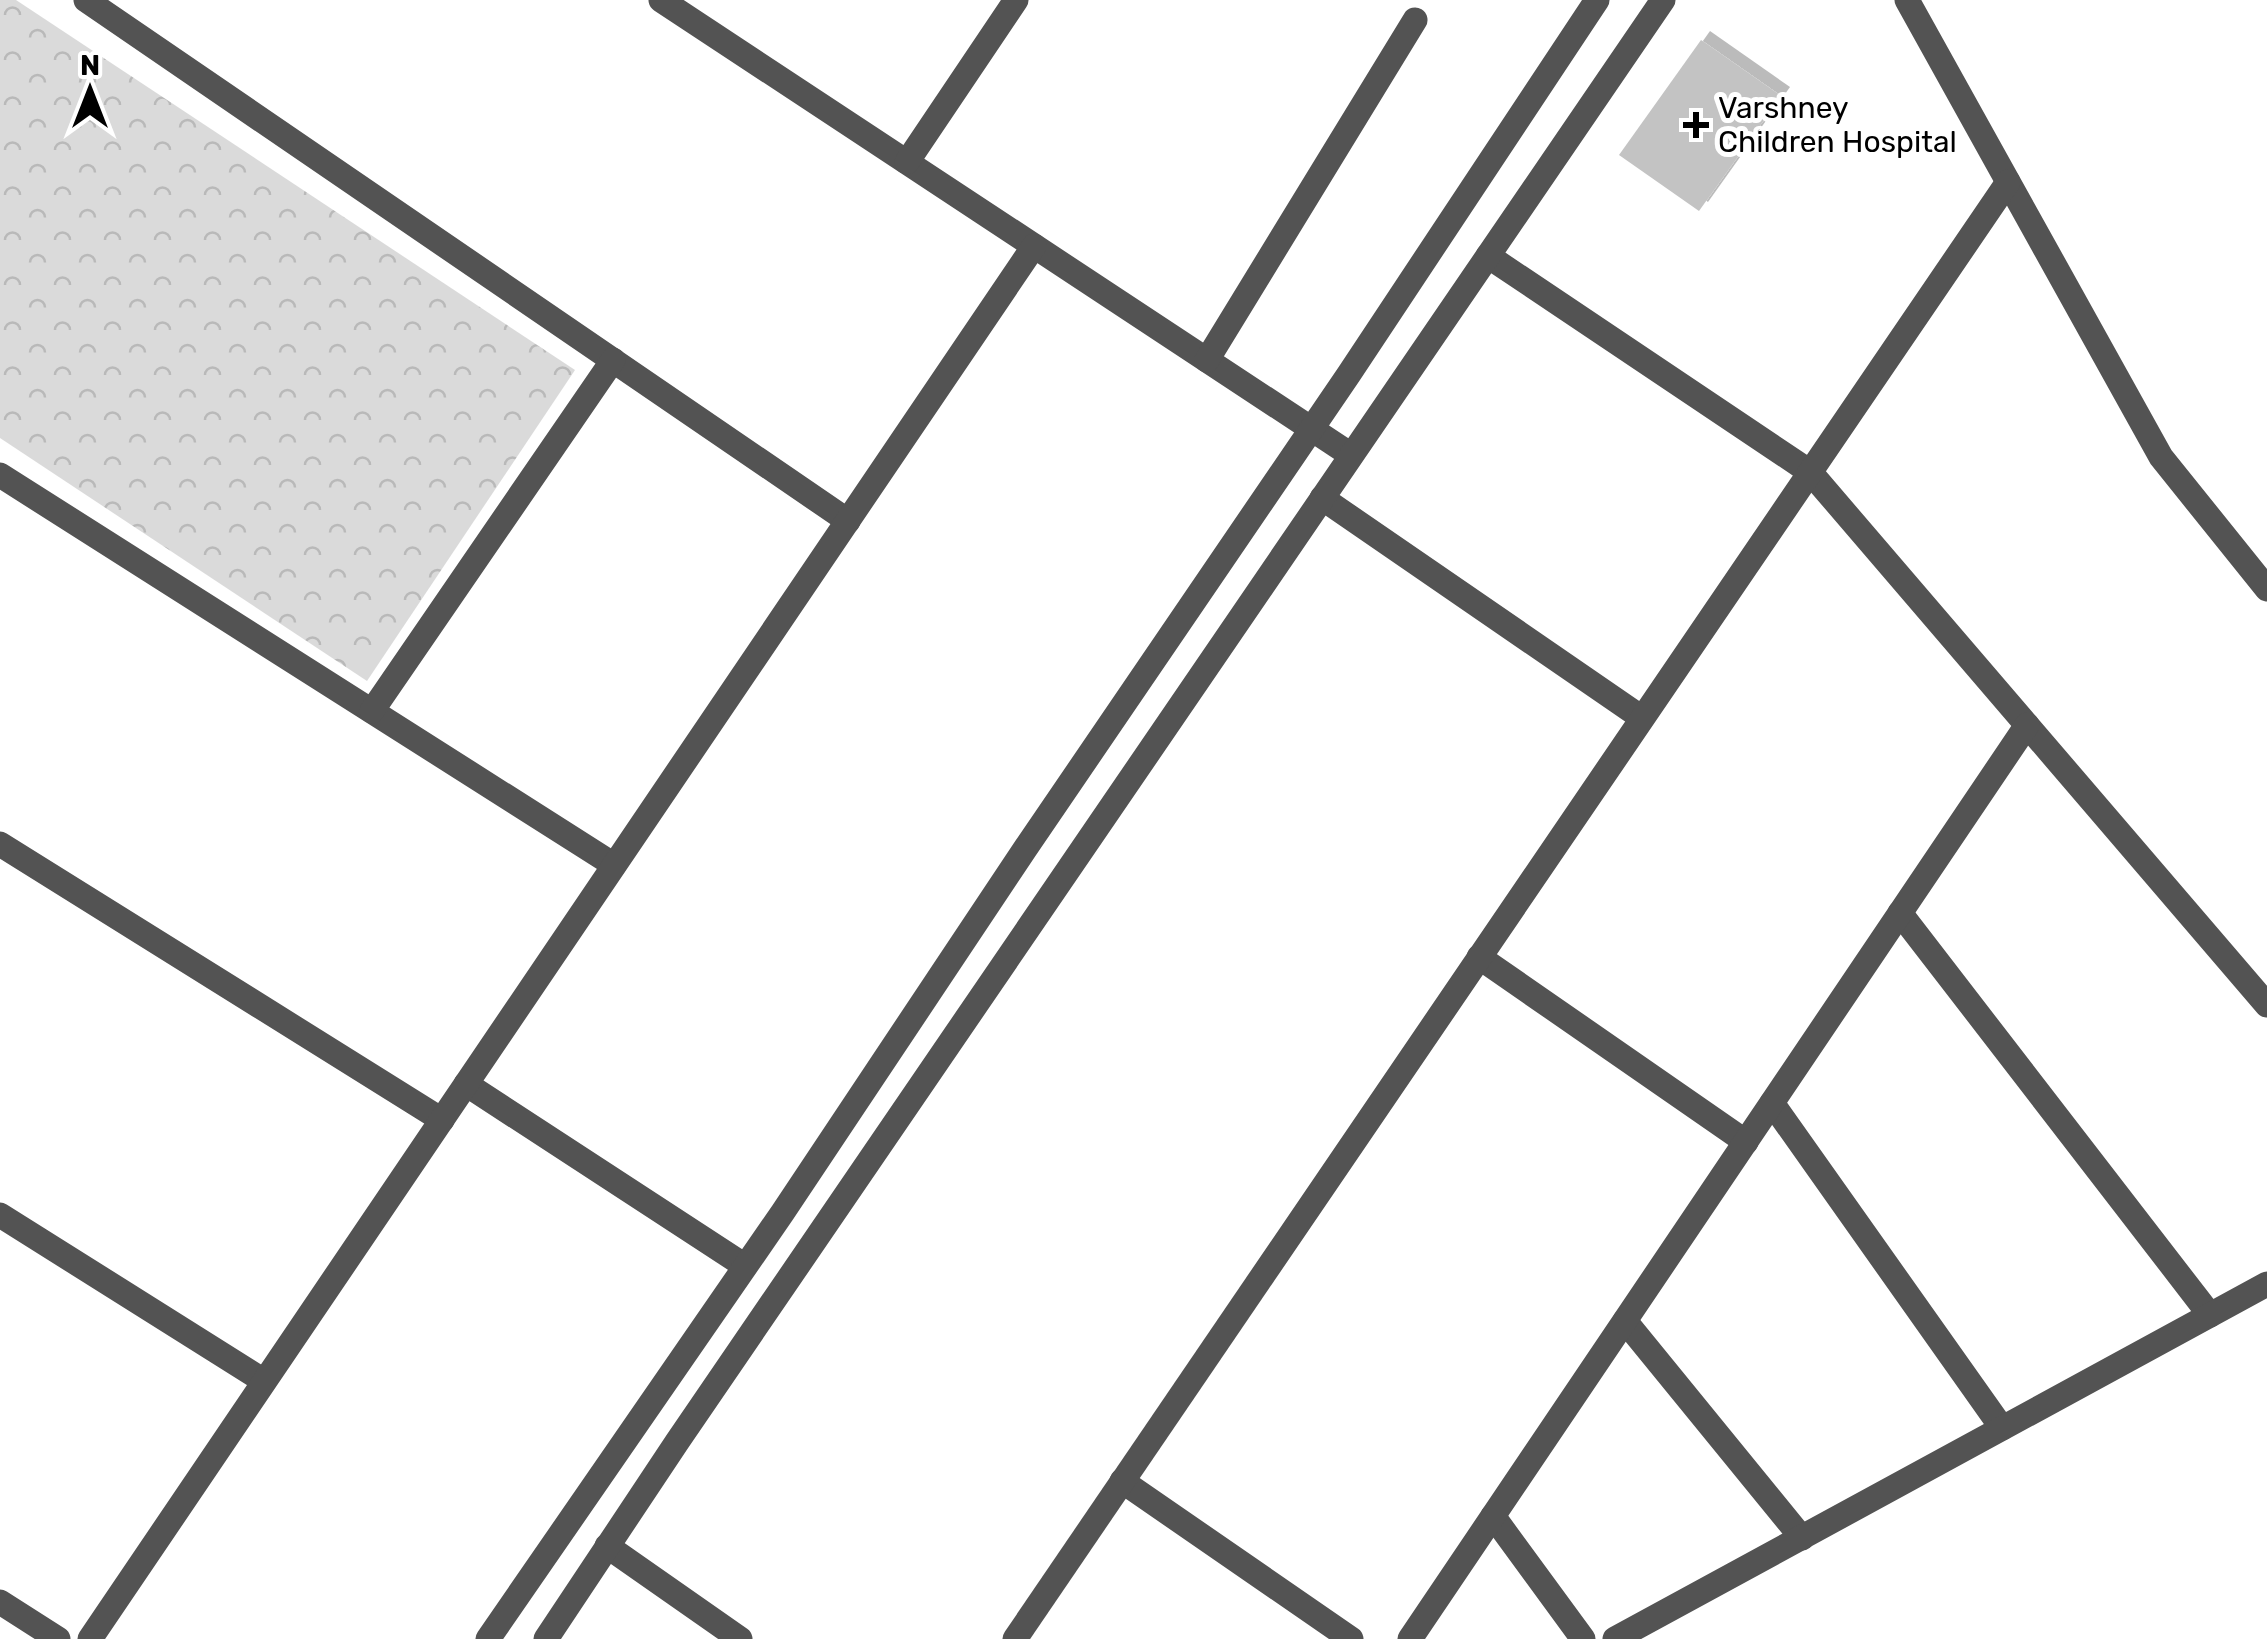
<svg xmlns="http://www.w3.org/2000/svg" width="2267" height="1639" viewBox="0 0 2267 1639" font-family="Rubik,sans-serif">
<defs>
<pattern id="forest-crowns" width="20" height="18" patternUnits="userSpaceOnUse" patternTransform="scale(2.5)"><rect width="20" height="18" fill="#dadada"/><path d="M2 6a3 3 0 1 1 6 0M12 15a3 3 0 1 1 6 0" fill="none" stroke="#b9b9b9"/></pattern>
<filter id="shadow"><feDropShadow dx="9" dy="-9" stdDeviation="0" flood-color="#0004"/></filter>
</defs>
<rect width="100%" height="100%" fill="#fff"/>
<polygon fill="url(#forest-crowns)" points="0,0 16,0 575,370 367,681 0,438"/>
<polygon fill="#c3c3c3" filter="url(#shadow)" points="1701,40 1781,96 1699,211 1619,155"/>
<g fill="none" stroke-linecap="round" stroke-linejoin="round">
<g stroke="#535353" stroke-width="25">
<polyline points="86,0 848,521"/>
<polyline points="661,0 1351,455"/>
<polyline points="1907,0 2161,457 2267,589"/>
<polyline points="907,162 1016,0"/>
<polyline points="1488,256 1810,472 2267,1005"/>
<polyline points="1207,360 1415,20"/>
<polyline points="0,475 614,865"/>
<polyline points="1322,498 1642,718"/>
<polyline points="372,711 613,360"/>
<polyline points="0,844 442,1120"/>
<polyline points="1900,913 2210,1315"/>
<polyline points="1479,957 1746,1142"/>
<polyline points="466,1084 745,1266"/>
<polyline points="1772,1103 2002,1428"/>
<polyline points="0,1215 264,1381"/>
<polyline points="1625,1321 1802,1538"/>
<polyline points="1122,1481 1351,1639"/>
<polyline points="1493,1516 1583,1639"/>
<polyline points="607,1546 740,1639"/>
<polyline points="0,1602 58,1639"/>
<polyline points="90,1639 1034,246"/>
<polyline points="488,1639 783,1212 1025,849 1349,374 1597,0"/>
<polyline points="546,1639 677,1442 1663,0"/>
<polyline points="1015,1639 2008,182"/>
<polyline points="1410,1639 2027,725"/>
<polyline points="1615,1639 2267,1284"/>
</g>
</g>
<path fill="#000" stroke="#fff" stroke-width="4" d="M1691 110h10v10h10v10h-10v10h-10v-10h-10v-10h10z"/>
<g text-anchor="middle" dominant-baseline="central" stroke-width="10" stroke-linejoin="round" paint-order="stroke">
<g font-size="30" fill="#000" stroke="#fff" text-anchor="start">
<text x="1718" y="108">Varshney<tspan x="1718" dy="34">Children Hospital</tspan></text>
</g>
</g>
<g transform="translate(90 90)" stroke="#ffffff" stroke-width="8" paint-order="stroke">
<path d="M0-8L18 38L0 25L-18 38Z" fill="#000000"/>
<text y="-15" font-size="28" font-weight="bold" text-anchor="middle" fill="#000000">N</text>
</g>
</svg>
